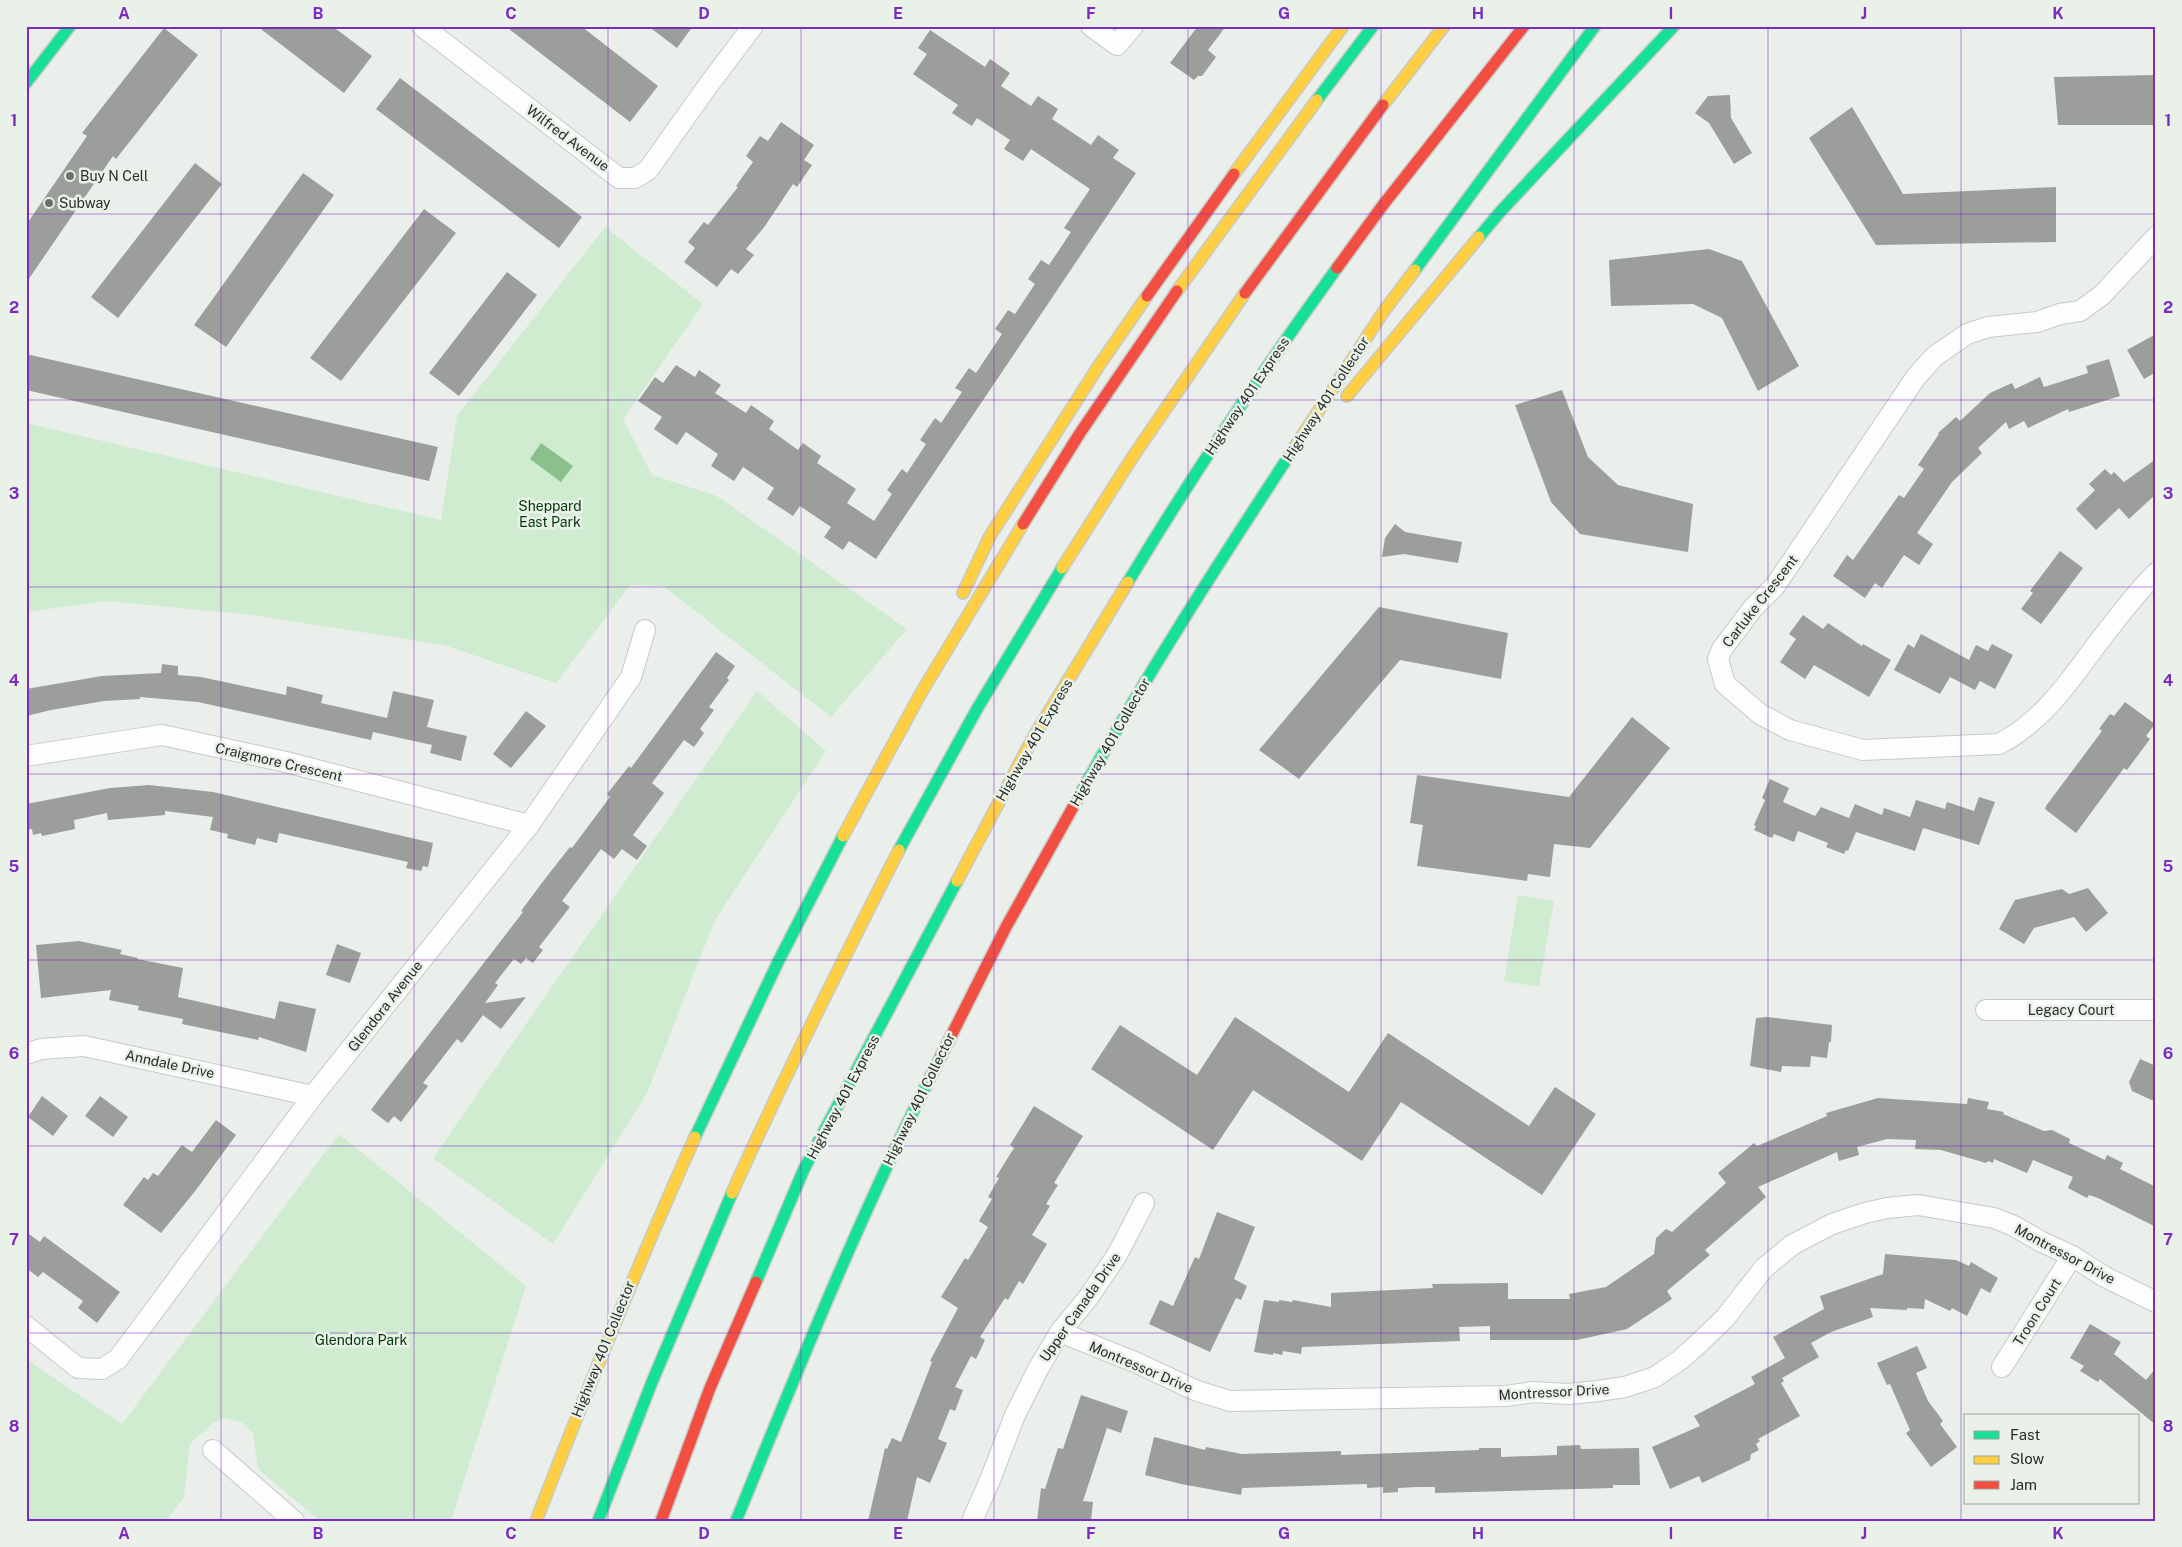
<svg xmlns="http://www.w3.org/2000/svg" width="2182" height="1547" viewBox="0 0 2182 1547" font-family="'Public Sans',sans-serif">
<rect width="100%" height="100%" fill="#ebefeb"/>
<g fill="#d0ecd0">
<polygon points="605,227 703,304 623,419 652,475 717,496 907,629 831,717 663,586 630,585 556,683 444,645 252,615 106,601 26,612 26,423 441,520 457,416"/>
<polygon points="757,691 826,751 715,920 647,1093 553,1244 433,1158"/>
<polygon points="1518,895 1554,901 1539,987 1504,981"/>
<polygon points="339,1134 526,1286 451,1521 320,1521 258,1469 253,1433 241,1422 224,1418 213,1423 190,1444 184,1497 166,1521 26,1521 26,1359 122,1424"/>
</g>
<polygon fill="#8ac08c" points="541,443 573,466 561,482 530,459"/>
<g fill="#9b9e9b">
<polygon points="257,26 332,26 372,56 344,93"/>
<polygon points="505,26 581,26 658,86 630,122"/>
<polygon points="648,26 693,26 677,48"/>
<polygon points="1198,26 1226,26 1208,50 1216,57 1202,76 1198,76 1194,80 1170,63"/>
<polygon points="164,28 198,55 116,159 113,156 26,283 26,225 87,136 82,133"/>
<polygon points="930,30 985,67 990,59 1010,73 1001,86 1031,106 1038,96 1058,109 1052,119 1091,145 1098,135 1119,150 1113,158 1136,173 876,559 849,541 843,550 824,537 831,527 800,506 793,516 767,499 774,488 743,467 734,481 711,466 718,454 686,432 677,445 654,429 662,417 638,401 655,377 663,383 676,365 695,377 699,370 721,385 715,393 746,413 751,405 774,421 769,429 798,450 803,443 821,456 817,463 856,489 847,503 874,521 892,494 887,490 902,469 907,473 926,444 920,440 935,418 941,423 962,392 955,388 969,368 976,373 1002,334 995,329 1008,310 1015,314 1035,284 1028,279 1041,260 1049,265 1071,232 1064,228 1090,189 1031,149 1023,161 1004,149 1010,140 977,118 972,126 952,113 958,105 913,74 927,54 918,48"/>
<polygon points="2156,75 2156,125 2058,125 2054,77"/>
<polygon points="400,78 582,217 559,248 376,109"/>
<polygon points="1730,95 1731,118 1752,153 1734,164 1709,123 1695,113 1708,96"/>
<polygon points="1852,107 1903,194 2056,187 2056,242 1876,245 1809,138"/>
<polygon points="781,122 814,145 804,160 812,165 797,187 793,184 765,226 746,249 754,255 738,274 731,269 717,287 684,262 695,248 688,242 704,222 708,225 738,187 736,186 753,162 746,156 760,136 768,141"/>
<polygon points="195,163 222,184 118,318 91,297"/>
<polygon points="303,173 334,195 226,347 194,325"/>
<polygon points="424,209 456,233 341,381 310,358"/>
<polygon points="1709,249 1742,261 1799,366 1758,391 1722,318 1693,304 1611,306 1609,260"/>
<polygon points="507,272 537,295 459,396 429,373"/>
<polygon points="2156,334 2156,372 2144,379 2127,350"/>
<polygon points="26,354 438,447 429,481 26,390"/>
<polygon points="2109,359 2120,396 2069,412 2068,409 2028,428 2024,421 2009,429 2006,422 1978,448 1982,453 1952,482 1917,533 1933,544 1919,565 1904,555 1882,588 1875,583 1865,598 1833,576 1847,555 1853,560 1899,495 1904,498 1924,469 1918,465 1939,434 1938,433 1956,417 1960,421 1990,393 2012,383 2015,389 2040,377 2044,387 2088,373 2086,366"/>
<polygon points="1562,390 1588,457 1618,485 1693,504 1688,552 1580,534 1551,502 1515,405"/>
<polygon points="2156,459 2156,494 2129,519 2119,508 2096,530 2076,509 2095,490 2089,484 2105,469 2111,475 2114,472 2124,482"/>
<polygon points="1395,524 1405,532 1462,542 1458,563 1404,554 1382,557 1385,538"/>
<polygon points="2060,551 2083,568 2041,624 2021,609 2033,593 2030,591"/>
<polygon points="1379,607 1508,633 1501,679 1400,660 1299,779 1259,750"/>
<polygon points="1803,615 1823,629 1828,623 1862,646 1863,644 1891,660 1869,697 1814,665 1805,679 1780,662 1796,639 1789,634"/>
<polygon points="1921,634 1969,660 1976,645 1988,651 1992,644 2013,655 1995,689 1980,681 1975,690 1950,677 1940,694 1894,670 1908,644 1914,648"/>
<polygon points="716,652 735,666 727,678 729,680 709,707 714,710 700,729 704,733 694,747 684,740 652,783 664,793 633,835 647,846 637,860 622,849 614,859 601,849 562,901 570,907 539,947 543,950 533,963 526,958 521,964 514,959 495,983 498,985 485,1003 526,997 501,1029 483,1015 462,1043 457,1039 423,1083 428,1086 401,1122 394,1116 388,1123 371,1110 376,1103 523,912 521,911 541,884 570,847 572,848 610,797 607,794 629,766 631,768"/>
<polygon points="162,664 178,666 178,675 201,677 286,695 287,686 323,695 321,703 387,718 393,691 434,700 427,727 467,736 461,761 430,753 432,745 373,732 371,740 198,702 140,697 140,699 104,701 51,710 26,716 26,689 102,676 161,673"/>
<polygon points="2125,702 2155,724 2146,736 2150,739 2127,770 2124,768 2076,833 2045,809 2046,806 2102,731 2099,729 2110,714 2114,716"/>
<polygon points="526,711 546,726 511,768 493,754"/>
<polygon points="1632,717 1670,748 1590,848 1554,844 1550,877 1528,874 1527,881 1417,866 1423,825 1410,823 1417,775 1569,797"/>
<polygon points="1770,779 1789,788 1783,802 1815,816 1821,807 1849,818 1855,804 1882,815 1884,808 1910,817 1916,800 1945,809 1947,802 1974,811 1979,797 1995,802 1979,845 1923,828 1915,851 1856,832 1848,851 1846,850 1844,854 1826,847 1828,843 1798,831 1794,842 1774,834 1772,838 1754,830 1756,826 1754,825 1765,800 1762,798"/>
<polygon points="149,785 213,792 433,843 428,867 423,866 421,871 406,868 408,862 279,833 277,843 257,838 255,845 227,838 228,834 210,830 213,817 165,811 165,815 108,820 107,813 74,820 75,829 42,836 41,833 33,835 32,829 26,830 26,804 110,788"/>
<polygon points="2088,888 2108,913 2086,932 2074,917 2034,928 2024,944 1999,929 2015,900 2062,889 2069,894"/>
<polygon points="79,941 122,950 120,954 138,958 137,959 183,968 178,997 275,1019 279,1001 316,1009 306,1052 259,1037 258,1040 182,1024 183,1019 138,1010 139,1006 109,1000 111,990 41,998 36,945"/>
<polygon points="337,944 361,953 350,983 326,975"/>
<polygon points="1235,1017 1349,1092 1388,1033 1529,1126 1555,1087 1596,1114 1542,1195 1401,1102 1362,1161 1253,1090 1213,1150 1091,1069 1120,1025 1197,1075"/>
<polygon points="1767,1017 1832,1025 1831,1042 1829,1042 1827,1058 1811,1056 1810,1067 1782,1066 1781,1072 1750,1066 1756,1018"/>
<polygon points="2140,1059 2156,1066 2156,1102 2132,1091 2129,1082"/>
<polygon points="42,1096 68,1116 53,1136 28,1117"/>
<polygon points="100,1096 128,1117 113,1137 85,1116"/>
<polygon points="1878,1098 1967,1104 1968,1098 1989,1102 1987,1109 2004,1112 2003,1114 2044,1131 2052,1130 2070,1139 2069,1143 2105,1160 2107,1155 2123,1163 2120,1169 2156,1187 2156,1227 2098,1198 2089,1195 2087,1198 2068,1188 2073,1177 2033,1160 2027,1173 1994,1159 1993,1163 1988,1161 1986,1163 1941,1150 1915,1149 1916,1140 1887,1139 1857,1147 1859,1155 1839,1161 1837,1152 1758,1187 1766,1197 1705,1250 1710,1255 1667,1291 1672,1299 1627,1329 1577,1340 1490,1340 1490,1326 1459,1327 1460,1341 1302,1347 1301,1354 1283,1351 1282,1355 1273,1353 1273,1355 1254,1352 1264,1300 1279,1302 1279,1300 1292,1302 1293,1300 1331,1307 1331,1293 1433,1288 1432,1284 1508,1283 1508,1299 1570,1299 1569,1294 1606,1287 1654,1254 1656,1238 1666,1229 1672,1232 1726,1183 1718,1173 1754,1143 1757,1146 1827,1116 1826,1113"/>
<polygon points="1034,1106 1083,1136 1054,1183 1058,1185 1046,1204 1050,1206 1032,1235 1047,1244 1023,1284 1019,1281 1008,1300 1005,1298 980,1337 985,1340 976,1359 971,1356 955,1387 963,1390 955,1411 950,1409 938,1439 947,1443 930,1483 917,1477 907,1521 868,1521 885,1448 887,1449 892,1438 901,1442 932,1362 930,1361 958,1308 941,1297 965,1258 968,1260 988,1227 979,1221 992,1199 988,1197 999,1178 996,1177 1014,1148 1010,1145"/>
<polygon points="216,1120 236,1135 196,1190 161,1233 123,1205 144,1177 148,1180 153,1173 158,1176 182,1145 192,1152"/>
<polygon points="1217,1212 1255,1227 1234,1279 1247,1286 1241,1300 1236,1298 1210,1352 1149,1324 1160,1300 1173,1306 1195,1257 1199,1259"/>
<polygon points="26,1232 40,1242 44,1236 120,1292 97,1323 78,1308 83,1301 43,1272 38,1277 26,1268"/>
<polygon points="1885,1254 1956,1260 1969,1266 1971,1262 1998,1278 1990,1293 1981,1288 1967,1316 1952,1308 1950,1311 1925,1299 1924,1309 1907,1308 1907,1310 1870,1308 1873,1317 1831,1332 1811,1343 1819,1357 1782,1378 1784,1381 1781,1383 1800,1416 1758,1439 1760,1441 1756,1444 1759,1450 1751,1454 1750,1460 1702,1483 1699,1476 1670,1489 1652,1447 1700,1426 1694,1416 1755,1384 1751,1377 1785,1358 1773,1337 1824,1309 1820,1296 1883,1274"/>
<polygon points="2090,1324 2121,1342 2114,1354 2146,1380 2156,1368 2156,1425 2100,1379 2098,1382 2080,1371 2084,1366 2070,1358"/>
<polygon points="1917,1346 1927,1368 1916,1373 1928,1401 1943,1421 1940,1424 1957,1447 1931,1467 1906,1433 1910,1430 1890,1384 1887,1385 1877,1363"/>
<polygon points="1081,1395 1128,1411 1121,1433 1107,1428 1083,1501 1093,1502 1091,1521 1037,1521 1041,1488 1045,1489 1058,1448 1063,1449"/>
<polygon points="1154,1437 1205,1450 1206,1447 1242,1454 1341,1451 1341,1455 1479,1450 1479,1448 1501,1448 1501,1457 1557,1455 1557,1446 1580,1445 1581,1449 1639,1448 1640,1485 1613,1485 1613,1488 1435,1493 1435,1487 1418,1487 1398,1488 1398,1492 1383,1493 1383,1487 1367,1488 1367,1484 1242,1488 1241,1495 1181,1484 1145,1475"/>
</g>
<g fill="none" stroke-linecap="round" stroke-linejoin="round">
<g stroke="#c7cac7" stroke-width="22">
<g id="street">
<polyline points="422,26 619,178 635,178 648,170 707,87 753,26"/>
<polyline points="1091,26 1117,45 1133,26"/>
<path d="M 2156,237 L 2102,295 L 2080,311 L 2060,314 L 2037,322 L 1988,327 L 1967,334 L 1935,356 L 1916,377 L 1775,586 L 1753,608 L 1722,649 L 1718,659 L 1725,684 L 1760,714 L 1790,730 L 1863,750 L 1999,744 C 2041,723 2070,681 2097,644 C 2116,620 2134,595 2156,573"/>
<polyline points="26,756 162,735 286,762 529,825"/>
<polyline points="1986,1010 2156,1010"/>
<polyline points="26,1054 41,1049 84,1046 313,1096"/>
<polyline points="26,1326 78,1368 102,1369 118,1359 313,1096 529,825 631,677 645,630"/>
<polyline points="1060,1332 1137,1363 1197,1391 1230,1401 1506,1396 1533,1392 1568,1394 1598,1391 1625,1387 1655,1377 1680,1360 1698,1344 1725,1318 1764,1268 1792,1245 1832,1224 1865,1213 1887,1208 1918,1205 1994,1218 2014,1226 2040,1241 2072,1256 2105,1277 2156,1302"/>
<polyline points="2002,1367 2072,1256"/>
<polyline points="213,1450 294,1521"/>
<polyline points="972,1521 990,1480 1015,1415 1038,1369 1060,1332 1088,1298 1117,1255 1144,1203"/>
</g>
</g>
<g stroke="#c7cac7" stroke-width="14">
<g id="fast">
<polyline points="26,83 70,26"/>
<polyline points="1317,100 1373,26"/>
<polyline points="1479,237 1500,212 1674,26"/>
<polyline points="1415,270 1595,26"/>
<path d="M 1128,582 C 1193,474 1263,370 1337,268"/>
<path d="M 1077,800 C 1144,678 1220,561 1296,445"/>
<polyline points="899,850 977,709 1062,568"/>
<polyline points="695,1137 778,962 843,836"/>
<polyline points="756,1282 804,1169 957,881"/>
<polyline points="598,1521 652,1382 732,1193"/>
<path d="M 736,1521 C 800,1364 863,1207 941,1056"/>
</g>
</g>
<g stroke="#c7cac7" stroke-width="14">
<g id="slow">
<polyline points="1383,105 1444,26"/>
<polyline points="1234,174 1343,26"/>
<polyline points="1177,291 1317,100"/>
<polyline points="1347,396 1479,237"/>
<polyline points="1296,445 1384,311 1415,270"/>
<polyline points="1062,568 1134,455 1245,293"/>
<polyline points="963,593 990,536 1098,367 1147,296"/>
<polyline points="843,836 921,693 1023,524"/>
<polyline points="957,881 1033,738 1128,582"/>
<path d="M 732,1193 C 784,1077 841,963 899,850"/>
<path d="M 536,1521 C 586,1392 638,1264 695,1137"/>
</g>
</g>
<g stroke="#c7cac7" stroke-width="14">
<g id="jam">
<polyline points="1337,268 1383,205 1524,26"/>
<polyline points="1245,293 1383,105"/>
<polyline points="1147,296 1234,174"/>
<polyline points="1023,524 1080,433 1177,291"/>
<polyline points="941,1056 1006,927 1077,800"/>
<polyline points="661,1521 710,1388 756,1282"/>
</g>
</g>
<use href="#street" stroke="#fcfdfc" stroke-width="20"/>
<use href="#fast" stroke="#16e098" stroke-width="11"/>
<use href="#slow" stroke="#ffcf43" stroke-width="11"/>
<use href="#jam" stroke="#f24e42" stroke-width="11"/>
</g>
<path fill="none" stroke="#7b2cbf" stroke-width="1" stroke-opacity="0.55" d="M 221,26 L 221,1521M 414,26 L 414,1521M 608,26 L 608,1521M 801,26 L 801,1521M 994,26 L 994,1521M 1188,26 L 1188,1521M 1381,26 L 1381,1521M 1574,26 L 1574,1521M 1768,26 L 1768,1521M 1961,26 L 1961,1521M 26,214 L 2156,214M 26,400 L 2156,400M 26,587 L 2156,587M 26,774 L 2156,774M 26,960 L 2156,960M 26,1146 L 2156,1146M 26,1333 L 2156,1333"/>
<g fill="#6c706c" stroke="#e9f1e9" stroke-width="2">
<circle cx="70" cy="176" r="5"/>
<circle cx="49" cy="203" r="5"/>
</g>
<g text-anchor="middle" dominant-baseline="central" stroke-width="5" stroke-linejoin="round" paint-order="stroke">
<g font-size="14" fill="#282b28" stroke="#e9f1e9">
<text transform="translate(568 138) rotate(37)">Wilfred Avenue</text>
<text transform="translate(1247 396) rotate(-56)">Highway 401 Express</text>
<text transform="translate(1326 399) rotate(-57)">Highway 401 Collector</text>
<text transform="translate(1760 601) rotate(-52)">Carluke Crescent</text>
<text transform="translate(1034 740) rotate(-60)">Highway 401 Express</text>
<text transform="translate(1110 742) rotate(-60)">Highway 401 Collector</text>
<text transform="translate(279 762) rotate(13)">Craigmore Crescent</text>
<text transform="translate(385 1006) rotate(-52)">Glendora Avenue</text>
<text x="2071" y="1010">Legacy Court</text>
<text transform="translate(170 1064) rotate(12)">Anndale Drive</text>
<text transform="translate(843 1097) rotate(-62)">Highway 401 Express</text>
<text transform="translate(919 1099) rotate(-64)">Highway 401 Collector</text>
<text transform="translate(2065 1254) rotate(28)">Montressor Drive</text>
<text transform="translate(1080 1307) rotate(-55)">Upper Canada Drive</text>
<text transform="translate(2037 1312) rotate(-58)">Troon Court</text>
<text transform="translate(603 1349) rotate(-68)">Highway 401 Collector</text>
<text transform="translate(1141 1367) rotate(23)">Montressor Drive</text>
<text transform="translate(1554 1392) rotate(-3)">Montressor Drive</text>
</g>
<g font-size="14" fill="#282b28" stroke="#e9f1e9" text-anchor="start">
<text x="80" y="176">Buy N Cell</text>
<text x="59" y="203">Subway</text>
</g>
<g font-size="14" fill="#003907" stroke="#e9f1e9">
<text x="550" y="506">Sheppard<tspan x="550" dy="16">East Park</tspan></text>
<text x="361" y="1340">Glendora Park</text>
</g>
</g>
<rect width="2182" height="1547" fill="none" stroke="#e9f1e9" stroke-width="55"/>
<rect x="1964" y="1414" width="175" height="90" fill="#e9f1e9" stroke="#9ca29c"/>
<rect x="1974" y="1431" width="25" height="8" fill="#16e098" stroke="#9ca29c"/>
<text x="2010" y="1440" font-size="15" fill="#282b28">Fast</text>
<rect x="1974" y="1456" width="25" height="8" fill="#ffcf43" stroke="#9ca29c"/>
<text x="2010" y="1464" font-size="15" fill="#282b28">Slow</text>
<rect x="1974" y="1481" width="25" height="8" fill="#f24e42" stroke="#9ca29c"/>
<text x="2010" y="1490" font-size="15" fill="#282b28">Jam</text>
<rect x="28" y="28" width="2126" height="1492" fill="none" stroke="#7b2cbf" stroke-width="2"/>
<g font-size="16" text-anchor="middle" font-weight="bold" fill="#7b2cbf">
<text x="124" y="19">A</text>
<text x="318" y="19">B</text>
<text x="511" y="19">C</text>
<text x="704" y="19">D</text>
<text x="898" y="19">E</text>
<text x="1091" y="19">F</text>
<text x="1284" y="19">G</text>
<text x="1478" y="19">H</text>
<text x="1671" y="19">I</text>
<text x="1864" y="19">J</text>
<text x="2058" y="19">K</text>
<text x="14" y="126">1</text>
<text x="2168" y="126">1</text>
<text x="14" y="313">2</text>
<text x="2168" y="313">2</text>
<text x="14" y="499">3</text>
<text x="2168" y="499">3</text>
<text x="14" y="686">4</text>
<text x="2168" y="686">4</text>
<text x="14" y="872">5</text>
<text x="2168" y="872">5</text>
<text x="14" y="1059">6</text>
<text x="2168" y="1059">6</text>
<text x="14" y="1245">7</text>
<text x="2168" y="1245">7</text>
<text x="14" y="1432">8</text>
<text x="2168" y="1432">8</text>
<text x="124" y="1539">A</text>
<text x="318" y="1539">B</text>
<text x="511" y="1539">C</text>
<text x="704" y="1539">D</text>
<text x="898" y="1539">E</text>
<text x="1091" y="1539">F</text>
<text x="1284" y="1539">G</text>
<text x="1478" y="1539">H</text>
<text x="1671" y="1539">I</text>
<text x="1864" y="1539">J</text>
<text x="2058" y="1539">K</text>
</g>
</svg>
